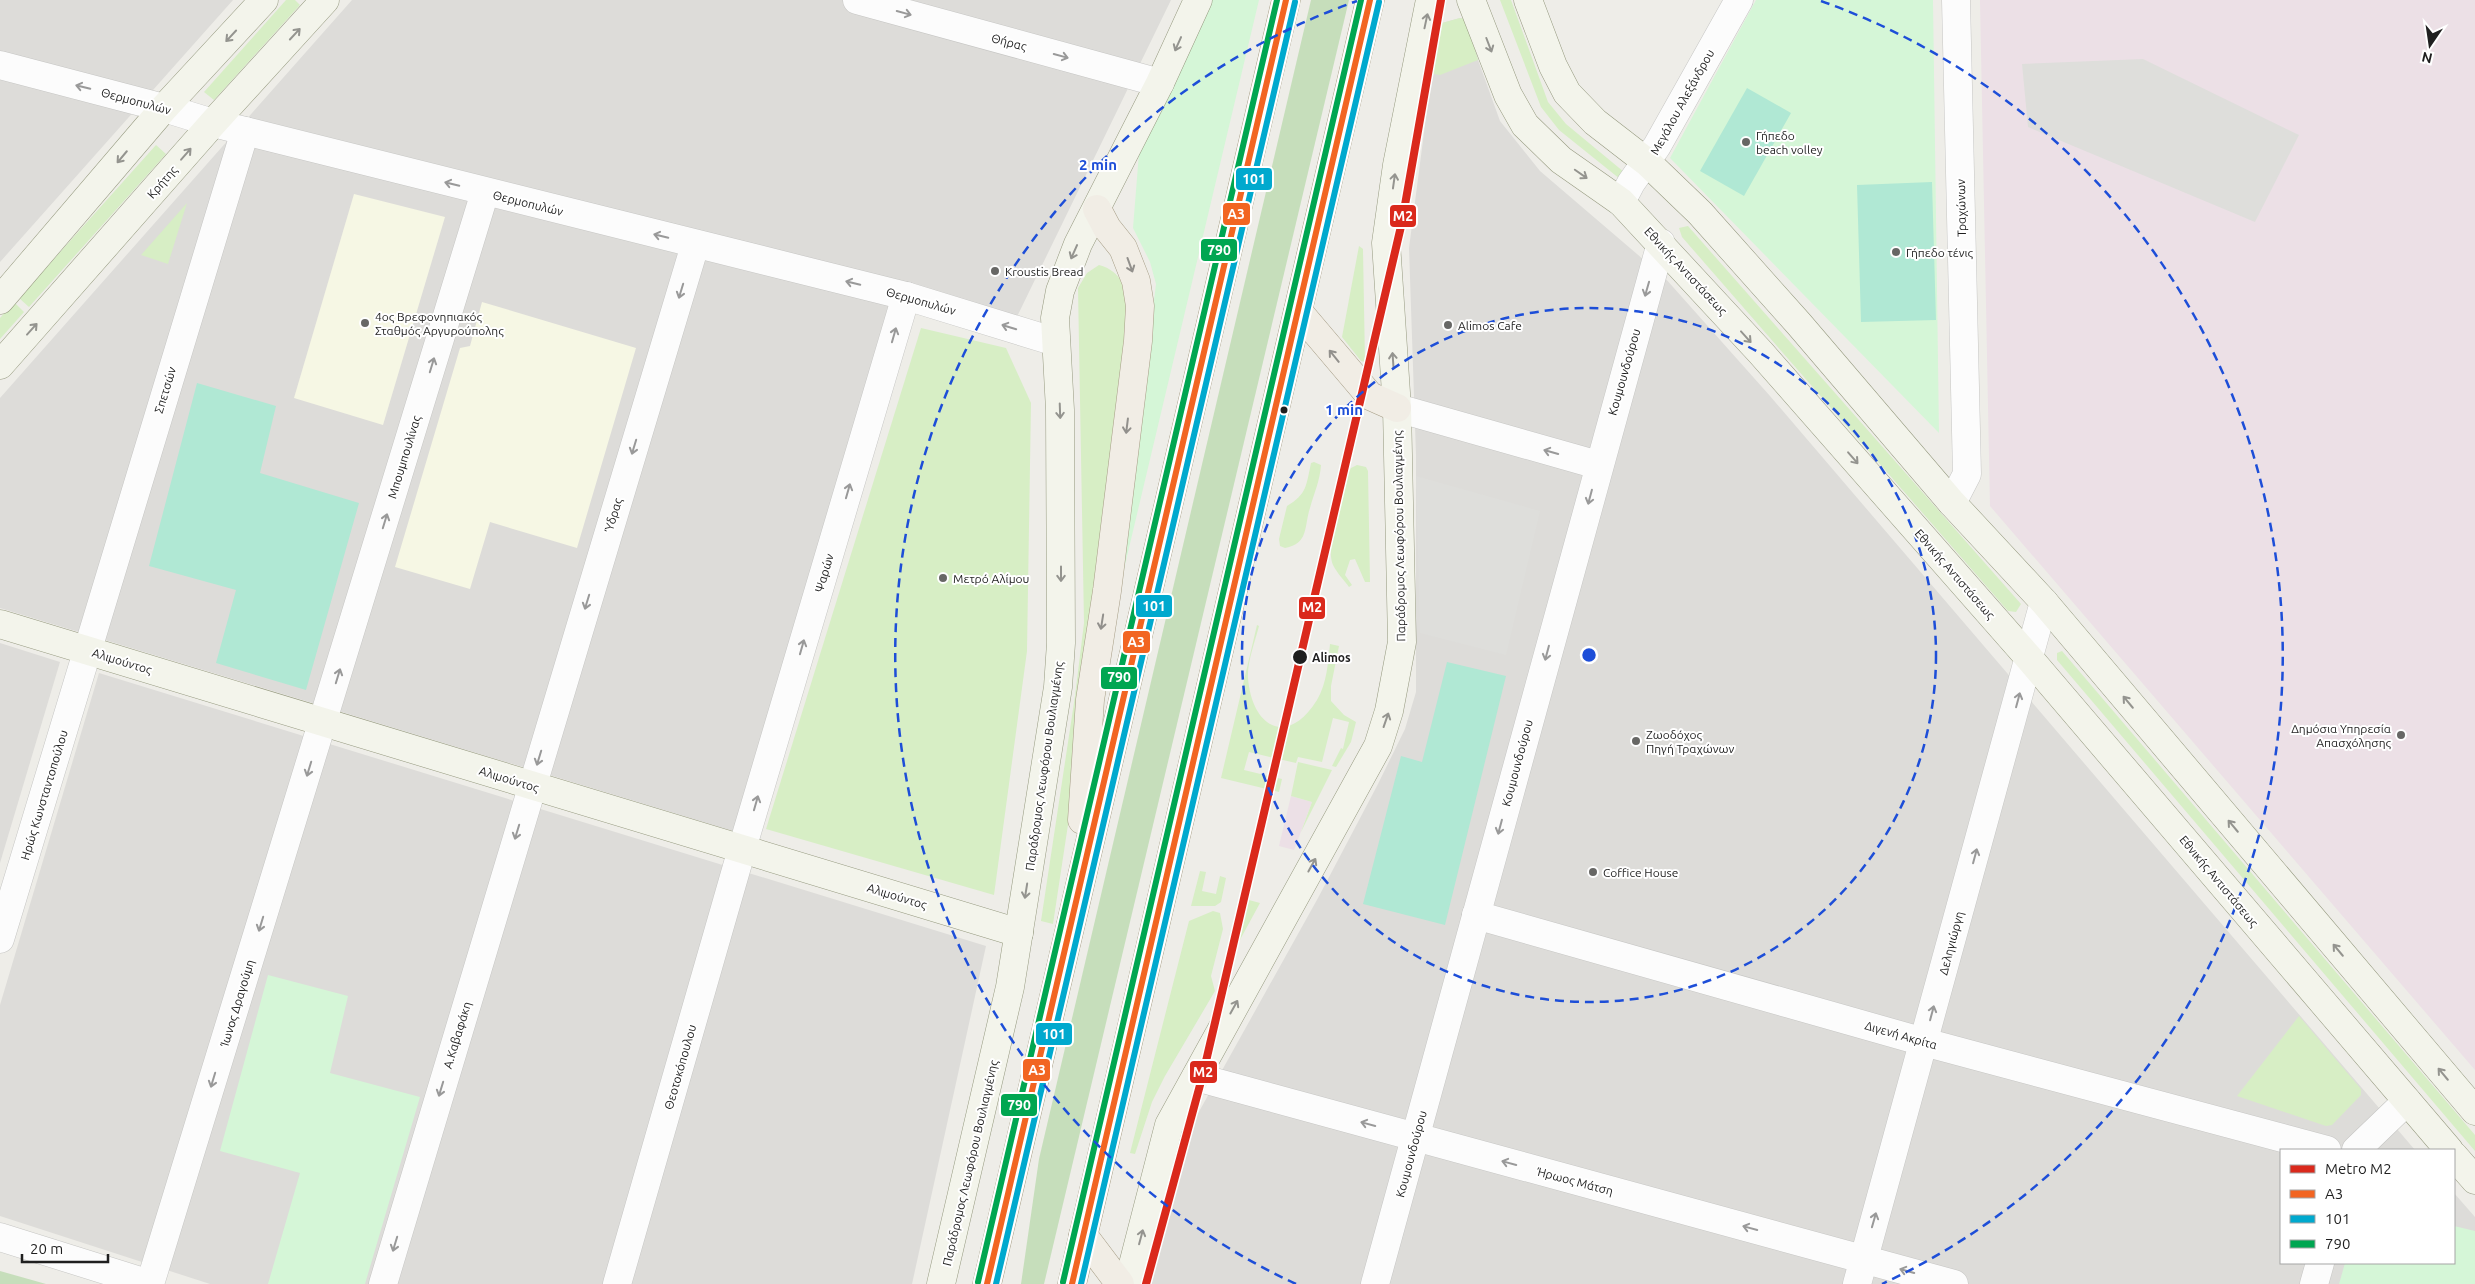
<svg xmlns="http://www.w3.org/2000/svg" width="2475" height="1284" viewBox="0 0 2475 1284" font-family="Ubuntu,sans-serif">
<rect width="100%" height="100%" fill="#eeede8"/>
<g fill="#dddcd9">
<polygon points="0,0 233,0 0,262"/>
<polygon points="352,0 1171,0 1011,329 900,297 733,831 0,608 0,398"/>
<polygon points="1460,18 1466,19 1478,60 1500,121 1540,171 1665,278 1770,396 2415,1150 2281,1150 2281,1263 2454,1263 2454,1193 2475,1217 2475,1284 1151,1284 1191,1126 1318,898 1378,784 1405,729 1416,692 1416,455 1409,248 1432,71 1441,26 1442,23"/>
<polygon points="0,643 60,662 0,863"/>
<polygon points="99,673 986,946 912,1284 210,1284 0,1216 0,1005"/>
</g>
<g fill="#ece0e6">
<polygon points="1980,0 2475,0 2475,1070 1990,506"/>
<polygon points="1291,796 1312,802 1294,850 1279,846"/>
</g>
<g fill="#f6f7e4">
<polygon points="354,194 445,217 383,425 294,398"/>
<polygon points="482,302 636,348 577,548 490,522 470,589 395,567 460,348 470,346"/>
</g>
<g fill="#d7eec5">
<polygon points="286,0 295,0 300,5 214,100 204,92"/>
<polygon points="1500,0 1511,0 1548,102 1566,124 1624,172 1620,179 1559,130 1541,107"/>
<polygon points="1460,18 1466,19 1478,60 1440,75 1434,74 1432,71 1442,23"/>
<polygon points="156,145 166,154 29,307 19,298"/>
<polygon points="187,203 168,264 141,255"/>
<polygon points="1688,226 2021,604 2016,612 2008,611 1682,237 1679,228"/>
<polygon points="1359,246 1363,249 1365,362 1361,361 1342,337"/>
<path d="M 1099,265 C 1122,271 1126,290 1133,310 L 1090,679 L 1053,924 L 1041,921 L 1075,696 L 1084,623 L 1078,288 L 1087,273 Z"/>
<polygon points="14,302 24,312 0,339 0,318"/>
<polygon points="921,328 1006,348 1031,403 1027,651 994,895 766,829"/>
<path d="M 1314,462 L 1321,465 C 1320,481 1314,493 1310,508 C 1304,526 1309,544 1285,548 L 1280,546 L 1279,539 L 1287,506 C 1307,494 1306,486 1311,463 Z"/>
<path d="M 1357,465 L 1366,467 L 1368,471 L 1370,582 L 1365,582 L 1355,559 L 1350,560 L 1345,575 L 1352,585 L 1349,587 C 1344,580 1337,573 1333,565 C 1324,544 1345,498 1348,474 L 1351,468 Z"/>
<path d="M 1257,625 L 1259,626 C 1255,642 1247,662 1248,678 C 1252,728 1288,747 1317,700 C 1327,683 1328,663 1330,644 L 1339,646 L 1331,686 L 1331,701 L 1344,715 L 1356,722 L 1351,742 L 1336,767 L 1332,766 L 1341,748 L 1343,749 L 1349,722 L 1333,718 L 1322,762 L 1298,757 L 1296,763 L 1249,752 L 1244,770 L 1282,779 L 1279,792 L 1221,778 Z"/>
<polygon points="2062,651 2475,1135 2475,1151 2057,660 2057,653"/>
<polygon points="1298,762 1332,770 1301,832 1312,802 1291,796"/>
<polygon points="1200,871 1206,872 1202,891 1216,894 1220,876 1226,878 1221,902 1215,906 1191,906"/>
<polygon points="1244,881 1253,883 1249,900 1260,903 1223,971"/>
<polygon points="1213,911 1220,913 1223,929 1211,976 1215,991 1165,1076 1152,1102 1135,1154 1130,1153 1189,921"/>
<polygon points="2299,1016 2361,1089 2361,1095 2332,1125 2326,1126 2237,1096"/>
</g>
<g fill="#c6debb">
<polygon points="1311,0 1349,0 1044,1284 1021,1284 1039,1159"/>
<polygon points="0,1271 46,1284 0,1284"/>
</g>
<g fill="#d5f6d7">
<polygon points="1210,0 1259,0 1119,590 1156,284 1150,262 1133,228 1139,153"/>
<polygon points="1756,0 1933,0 1939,433 1670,158"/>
<polygon points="268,975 348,996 330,1073 420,1097 365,1284 268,1284 300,1173 220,1151"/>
<polygon points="2454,1226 2475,1231 2475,1284 2339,1284 2345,1263 2454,1263"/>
</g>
<g fill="#b0e8d4">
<polygon points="1747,88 1791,113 1744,196 1700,171"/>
<polygon points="1932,182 1936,320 1861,322 1857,185"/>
<polygon points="197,383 276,406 260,473 359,503 306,690 216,663 236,590 149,566"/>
<polygon points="1447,662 1506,676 1445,925 1363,904 1401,756 1422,762"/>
</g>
<g fill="#dededb">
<polygon points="2143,59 2299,135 2255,222 2028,127 2022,64"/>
<polygon points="1416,476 1540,511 1506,655 1420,633"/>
</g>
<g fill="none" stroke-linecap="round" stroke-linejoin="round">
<g stroke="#c6c6c4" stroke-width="29">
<g id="street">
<polyline points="857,0 1160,83"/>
<polyline points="0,65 164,108 213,123 906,296 1056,342"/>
<polyline points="1621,202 1631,183 1657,146 1739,0"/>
<polyline points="1397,408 1598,465"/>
<polyline points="1952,503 1967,474 1956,0"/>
<polyline points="1476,915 1924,1042 2327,1150"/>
<polyline points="0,939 245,131"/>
<polyline points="1196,1077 1954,1284"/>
<polyline points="2356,1150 2407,1101"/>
<polyline points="0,1237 150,1284"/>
<polyline points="150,1284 485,192"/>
<polyline points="383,1284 695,245"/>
<polyline points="617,1284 742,849 906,296"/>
<polyline points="1375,1284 1661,243"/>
<polyline points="1857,1284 2044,602"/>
<polyline points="2314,1284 2320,1263"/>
</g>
</g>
<g stroke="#95997f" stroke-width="29">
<g id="secondary">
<polyline points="1471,0 1508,95 1525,125 1561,160 1621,202 1761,353 2029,658 2449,1150"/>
<polyline points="1528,0 1553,66 1567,93 1595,122 1648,163 1700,213 1799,324 1952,503 2044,602 2475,1111"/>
<polyline points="0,300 164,108 264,0"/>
<polyline points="0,365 213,123 325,0"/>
<polyline points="0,624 1019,933"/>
<polyline points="2454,1156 2475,1180"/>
<polyline points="941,1284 1010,987 1058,687 1061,643 1060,410 1055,318 1060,291 1078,244 1160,83 1198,0"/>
<polyline points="1128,1284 1169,1125 1378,746 1389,711 1402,642 1397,408 1386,243 1397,165 1430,0"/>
</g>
</g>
<g stroke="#a59c84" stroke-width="29">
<g id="primary">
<polyline points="1298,311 1370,396 1397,408"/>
<polyline points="1082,820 1090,700 1107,591 1138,341 1140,306 1136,281 1123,248 1107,228 1097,209"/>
<polyline points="1083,1235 1120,1284"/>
<polyline points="987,1284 1286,0"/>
<polyline points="1072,1284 1370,0"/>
</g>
</g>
<use href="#street" stroke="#fcfcfc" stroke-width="28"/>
<use href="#secondary" stroke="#f3f4eb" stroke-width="28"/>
<use href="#primary" stroke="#f1ede5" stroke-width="28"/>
<g stroke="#fff" stroke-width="10">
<g id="bus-1">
<polyline points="987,1284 1286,0"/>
<polyline points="1072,1284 1370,0"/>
</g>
</g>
<g stroke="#fff" stroke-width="10">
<g id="bus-2">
<polyline points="996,1284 1295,2"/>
<polyline points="1081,1284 1379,2"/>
</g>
</g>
<g stroke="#fff" stroke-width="10">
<g id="bus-3">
<polyline points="978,1282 1277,0"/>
<polyline points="1063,1282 1361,0"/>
</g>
</g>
<use href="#bus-1" stroke="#f26522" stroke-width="6"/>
<use href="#bus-2" stroke="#00a9ce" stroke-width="6"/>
<use href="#bus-3" stroke="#00a651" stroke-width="6"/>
<g stroke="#fff" stroke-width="11">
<polyline id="metro-1" points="1146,1284 1203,1074 1402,222 1441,0"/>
</g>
<use href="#metro-1" stroke="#da291c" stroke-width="8"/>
</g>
<defs><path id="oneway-shaft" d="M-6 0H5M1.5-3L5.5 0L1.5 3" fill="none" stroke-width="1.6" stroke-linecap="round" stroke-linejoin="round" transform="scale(1.25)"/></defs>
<g stroke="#999">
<use href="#oneway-shaft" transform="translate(904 13) rotate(15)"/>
<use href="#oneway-shaft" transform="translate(1061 56) rotate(15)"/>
<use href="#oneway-shaft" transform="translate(83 87) rotate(-166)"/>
<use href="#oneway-shaft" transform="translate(452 184) rotate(-166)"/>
<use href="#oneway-shaft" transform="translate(661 236) rotate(-166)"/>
<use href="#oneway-shaft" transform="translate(853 283) rotate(-166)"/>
<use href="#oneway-shaft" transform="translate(1647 289) rotate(106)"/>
<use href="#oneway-shaft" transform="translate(681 291) rotate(107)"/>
<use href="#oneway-shaft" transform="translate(1009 327) rotate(-163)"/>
<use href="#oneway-shaft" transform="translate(894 335) rotate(-74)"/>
<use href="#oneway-shaft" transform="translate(432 365) rotate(-73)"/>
<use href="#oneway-shaft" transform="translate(634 447) rotate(107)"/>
<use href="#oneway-shaft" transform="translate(1551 452) rotate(-164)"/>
<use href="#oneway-shaft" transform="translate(848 491) rotate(-74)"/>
<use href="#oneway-shaft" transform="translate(1590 497) rotate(105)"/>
<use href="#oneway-shaft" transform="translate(385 521) rotate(-73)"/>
<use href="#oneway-shaft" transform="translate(587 602) rotate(107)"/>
<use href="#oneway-shaft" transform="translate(802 647) rotate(-74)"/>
<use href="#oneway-shaft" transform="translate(1547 653) rotate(105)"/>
<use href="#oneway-shaft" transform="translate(338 676) rotate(-73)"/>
<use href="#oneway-shaft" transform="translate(2018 700) rotate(-75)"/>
<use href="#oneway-shaft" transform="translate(539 758) rotate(107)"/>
<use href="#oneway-shaft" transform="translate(309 769) rotate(107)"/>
<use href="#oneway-shaft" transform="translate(756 803) rotate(-74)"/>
<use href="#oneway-shaft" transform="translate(1500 827) rotate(105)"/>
<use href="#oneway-shaft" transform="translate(517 832) rotate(107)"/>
<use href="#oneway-shaft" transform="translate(1975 856) rotate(-75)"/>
<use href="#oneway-shaft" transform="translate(261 924) rotate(107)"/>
<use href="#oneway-shaft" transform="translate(1932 1013) rotate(-75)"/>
<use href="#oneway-shaft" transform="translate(213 1080) rotate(107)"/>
<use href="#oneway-shaft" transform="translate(441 1089) rotate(107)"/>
<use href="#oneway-shaft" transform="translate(1368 1124) rotate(-165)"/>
<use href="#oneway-shaft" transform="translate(1509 1163) rotate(-165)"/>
<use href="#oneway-shaft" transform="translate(1874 1220) rotate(-74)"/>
<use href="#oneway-shaft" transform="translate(1750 1228) rotate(-165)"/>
<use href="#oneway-shaft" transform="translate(395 1244) rotate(107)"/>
<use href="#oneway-shaft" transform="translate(1907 1271) rotate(-164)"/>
</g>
<g stroke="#94948f">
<use href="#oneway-shaft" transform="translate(1426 21) rotate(-78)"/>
<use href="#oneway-shaft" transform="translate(295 34) rotate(-47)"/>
<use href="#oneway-shaft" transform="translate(231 36) rotate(133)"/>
<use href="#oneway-shaft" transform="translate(1178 44) rotate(114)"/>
<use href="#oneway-shaft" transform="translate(1489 45) rotate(69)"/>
<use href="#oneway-shaft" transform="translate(186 154) rotate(-49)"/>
<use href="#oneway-shaft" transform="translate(122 157) rotate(130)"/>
<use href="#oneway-shaft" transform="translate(1581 174) rotate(35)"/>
<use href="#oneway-shaft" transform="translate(1394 181) rotate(-82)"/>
<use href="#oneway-shaft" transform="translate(1074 252) rotate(114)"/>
<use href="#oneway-shaft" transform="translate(32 329) rotate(-48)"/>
<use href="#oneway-shaft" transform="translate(1746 337) rotate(48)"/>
<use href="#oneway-shaft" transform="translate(1393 360) rotate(-94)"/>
<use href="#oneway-shaft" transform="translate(1060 411) rotate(88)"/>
<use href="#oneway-shaft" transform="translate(1853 458) rotate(49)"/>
<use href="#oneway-shaft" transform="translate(1061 574) rotate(90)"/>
<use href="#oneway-shaft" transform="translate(2128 702) rotate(-130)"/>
<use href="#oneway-shaft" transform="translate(1386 720) rotate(-71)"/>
<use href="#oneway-shaft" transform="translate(2233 826) rotate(-130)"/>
<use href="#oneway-shaft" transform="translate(1312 865) rotate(-61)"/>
<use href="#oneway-shaft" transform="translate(1026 891) rotate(99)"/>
<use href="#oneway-shaft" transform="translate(2338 950) rotate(-130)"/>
<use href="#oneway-shaft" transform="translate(1234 1007) rotate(-61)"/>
<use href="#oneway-shaft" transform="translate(2443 1074) rotate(-130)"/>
<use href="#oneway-shaft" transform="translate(1141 1237) rotate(-75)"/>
</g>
<g stroke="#92908c">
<use href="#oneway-shaft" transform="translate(1130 265) rotate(70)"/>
<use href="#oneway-shaft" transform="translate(1334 356) rotate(-129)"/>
<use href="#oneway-shaft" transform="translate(1127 426) rotate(97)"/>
<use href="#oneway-shaft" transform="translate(1102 622) rotate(99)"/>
</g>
<g fill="none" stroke="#1d4ed8" stroke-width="2.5" stroke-dasharray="9 6">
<circle cx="1589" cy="655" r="347"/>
<path d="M1296 1284A694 694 0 0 1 1357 1M1821 1A694 694 0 0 1 1882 1284"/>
</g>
<g fill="#676765" stroke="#fff" stroke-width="2">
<circle cx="1746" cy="142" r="5"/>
<circle cx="1896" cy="252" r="5"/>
<circle cx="995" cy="271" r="5"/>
<circle cx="365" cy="323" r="5"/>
<circle cx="1448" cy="325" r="5"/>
<circle cx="943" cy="578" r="5"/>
<circle cx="2401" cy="735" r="5"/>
<circle cx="1636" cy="741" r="5"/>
<circle cx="1593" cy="872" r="5"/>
</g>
<g fill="#1f1f1f" stroke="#fff" stroke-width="2">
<circle cx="1284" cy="410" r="4.5"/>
<circle cx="1300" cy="657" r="8"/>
</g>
<g text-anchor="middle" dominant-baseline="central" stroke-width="4" stroke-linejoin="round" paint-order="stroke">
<g font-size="12" fill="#1f1f1f" stroke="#fff">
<text transform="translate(1009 42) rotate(15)">Θήρας</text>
<text transform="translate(136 101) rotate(15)">Θερμοπυλών</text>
<text transform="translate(1682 102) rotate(-61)">Μεγάλου Αλεξάνδρου</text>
<text transform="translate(162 182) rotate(-49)">Κρήτης</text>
<text transform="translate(528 203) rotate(14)">Θερμοπυλών</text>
<text transform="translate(1961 208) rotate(-91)">Τραχώνων</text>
<text transform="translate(1686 271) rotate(47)">Εθνικής Αντιστάσεως</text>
<text transform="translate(921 301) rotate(16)">Θερμοπυλών</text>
<text transform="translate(1624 372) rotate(-74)">Κουμουνδούρου</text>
<text transform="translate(165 390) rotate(-73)">Σπετσών</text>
<text transform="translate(404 457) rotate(-73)">Μπουμπουλίνας</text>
<text transform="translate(613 515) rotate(-73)">Ύδρας</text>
<text transform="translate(1399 536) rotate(-91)">Παράδρομος Λεωφόρου Βουλιαγμένης</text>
<text transform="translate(824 573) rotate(-74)">Ψαρών</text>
<text transform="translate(1955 574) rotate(49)">Εθνικής Αντιστάσεως</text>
<text transform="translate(122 661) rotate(17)">Αλιμούντος</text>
<text transform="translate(1517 763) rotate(-75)">Κουμουνδούρου</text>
<text transform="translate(1044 766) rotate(-82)">Παράδρομος Λεωφόρου Βουλιαγμένης</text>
<text transform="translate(509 779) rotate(17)">Αλιμούντος</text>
<text transform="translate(44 795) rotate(-73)">Ηρώς Κωνσταντοπούλου</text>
<text transform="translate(2219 881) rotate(50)">Εθνικής Αντιστάσεως</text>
<text transform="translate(897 896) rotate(17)">Αλιμούντος</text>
<text transform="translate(1951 943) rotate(-75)">Δεληγιώργη</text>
<text transform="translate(237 1003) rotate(-73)">Ίωνος Δραγούμη</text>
<text transform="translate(457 1035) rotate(-73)">Α.Καβαφάκη</text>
<text transform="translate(1901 1035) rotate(16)">Διγενή Ακρίτα</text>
<text transform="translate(680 1067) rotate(-74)">Θεοτοκόπουλου</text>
<text transform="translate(1411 1154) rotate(-75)">Κουμουνδούρου</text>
<text transform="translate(970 1163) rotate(-77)">Παράδρομος Λεωφόρου Βουλιαγμένης</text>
<text transform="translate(1575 1181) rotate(15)">Ήρωος Μάτση</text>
</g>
<g font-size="12" fill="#1f1f1f" stroke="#fff" text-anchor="start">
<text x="1756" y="135">Γήπεδο<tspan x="1756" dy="14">beach volley</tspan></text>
<text x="1906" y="252">Γήπεδο τένις</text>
<text x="1005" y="271">Kroustis Bread</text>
<text x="375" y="316">4ος Βρεφονηπιακός<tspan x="375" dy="14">Σταθμός Αργυρούπολης</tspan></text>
<text x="1458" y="325">Alimos Cafe</text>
<text x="953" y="578">Μετρό Αλίμου</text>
<text x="2391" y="728" text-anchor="end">Δημόσια Υπηρεσία<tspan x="2391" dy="14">Απασχόλησης</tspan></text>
<text x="1646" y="734">Ζωοδόχος<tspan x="1646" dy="14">Πηγή Τραχώνων</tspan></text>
<text x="1603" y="872">Coffice House</text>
</g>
<g font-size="12" font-weight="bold" fill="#1f1f1f" stroke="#fff" text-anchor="start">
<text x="1312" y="657">Alimos</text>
</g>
</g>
<circle cx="1589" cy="655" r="8" fill="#1d4ed8" stroke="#fff" stroke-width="2.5"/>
<g font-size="15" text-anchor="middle" font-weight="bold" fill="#1d4ed8" stroke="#fff" stroke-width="4" stroke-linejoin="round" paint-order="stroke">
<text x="1098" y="170">2 min</text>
<text x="1344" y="415">1 min</text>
</g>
<g stroke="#fff" stroke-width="2">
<rect x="1235" y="167" width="38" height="24" rx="5" fill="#00a9ce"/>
<rect x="1222" y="202" width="29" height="24" rx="5" fill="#f26522"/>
<rect x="1389" y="204" width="28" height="24" rx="5" fill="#da291c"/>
<rect x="1200" y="238" width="38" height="24" rx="5" fill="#00a651"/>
<rect x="1135" y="594" width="38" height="24" rx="5" fill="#00a9ce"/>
<rect x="1298" y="596" width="28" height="24" rx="5" fill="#da291c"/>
<rect x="1122" y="630" width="29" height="24" rx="5" fill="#f26522"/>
<rect x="1100" y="666" width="38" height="24" rx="5" fill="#00a651"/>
<rect x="1035" y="1022" width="38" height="24" rx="5" fill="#00a9ce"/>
<rect x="1022" y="1058" width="29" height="24" rx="5" fill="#f26522"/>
<rect x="1189" y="1060" width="29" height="24" rx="5" fill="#da291c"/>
<rect x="1000" y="1093" width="38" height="24" rx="5" fill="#00a651"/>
</g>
<g font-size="14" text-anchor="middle" font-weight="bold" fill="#fff">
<text x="1254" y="184">101</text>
<text x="1236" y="219">Α3</text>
<text x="1403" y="221">Μ2</text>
<text x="1219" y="255">790</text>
<text x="1154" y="611">101</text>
<text x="1312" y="612">Μ2</text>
<text x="1136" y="647">Α3</text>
<text x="1119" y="682">790</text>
<text x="1054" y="1039">101</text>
<text x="1037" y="1075">Α3</text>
<text x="1203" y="1077">Μ2</text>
<text x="1019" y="1110">790</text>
</g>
<rect x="2280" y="1149" width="175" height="115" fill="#ffffff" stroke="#a5a5a5"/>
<rect x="2290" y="1165" width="25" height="8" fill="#da291c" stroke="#a5a5a5"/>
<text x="2325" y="1174" font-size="15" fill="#1f1f1f">Metro Μ2</text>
<rect x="2290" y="1190" width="25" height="8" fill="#f26522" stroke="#a5a5a5"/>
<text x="2325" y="1199" font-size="15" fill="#1f1f1f">Α3</text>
<rect x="2290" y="1215" width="25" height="8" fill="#00a9ce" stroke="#a5a5a5"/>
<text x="2325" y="1224" font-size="15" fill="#1f1f1f">101</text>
<rect x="2290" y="1240" width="25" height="8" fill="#00a651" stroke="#a5a5a5"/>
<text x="2325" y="1249" font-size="15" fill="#1f1f1f">790</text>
<g transform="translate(2430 45) rotate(193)" stroke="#ffffff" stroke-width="4" paint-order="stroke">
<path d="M0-4L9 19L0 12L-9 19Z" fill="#1f1f1f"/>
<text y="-8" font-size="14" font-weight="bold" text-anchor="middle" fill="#1f1f1f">N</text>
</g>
<path d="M22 1254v8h86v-8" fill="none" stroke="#1f1f1f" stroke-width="2.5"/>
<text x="30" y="1254" font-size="15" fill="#1f1f1f" stroke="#ffffff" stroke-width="4" paint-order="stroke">20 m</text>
</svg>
